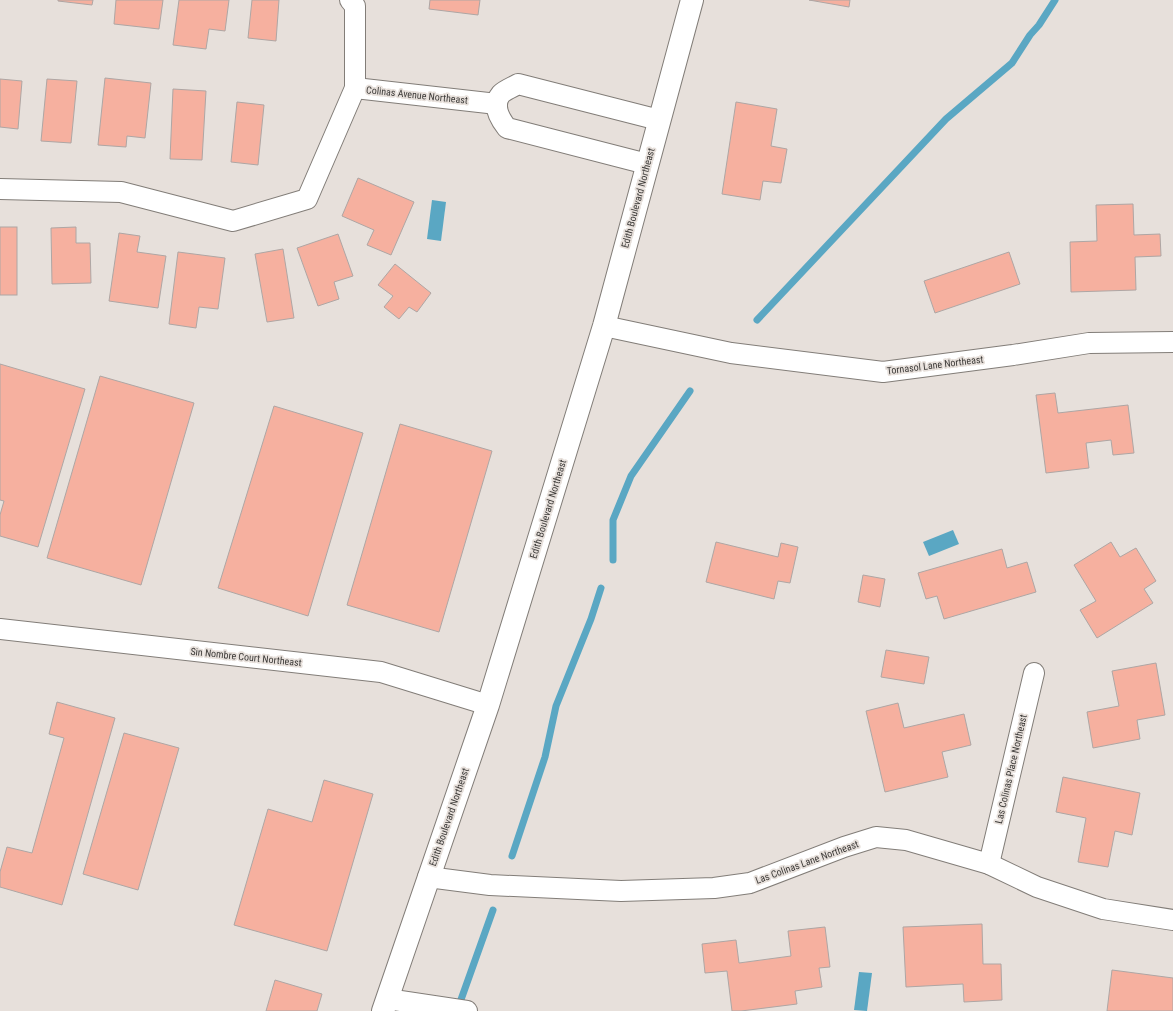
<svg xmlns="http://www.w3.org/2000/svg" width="1173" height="1011" viewBox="0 0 1173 1011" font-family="'Roboto Condensed',sans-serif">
<rect width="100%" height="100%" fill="#e7e0db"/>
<g fill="#5aa7c3">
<polygon points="432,200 446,202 441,241 427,239"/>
<polygon points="953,530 959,544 929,556 923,542"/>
<polygon points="859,972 872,973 867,1011 854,1010"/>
</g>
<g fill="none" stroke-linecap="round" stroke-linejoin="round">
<g stroke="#5aa7c3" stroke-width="7">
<polyline points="757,320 946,119 1012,63 1030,35 1039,25 1055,0"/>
<polyline points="613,560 613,520 631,476 690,391"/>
<polyline points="512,856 545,757 556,706 591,619 601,588"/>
<polyline points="458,1008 493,910"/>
</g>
</g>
<g fill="#f6b09f" stroke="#aea6a4">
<polygon points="58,0 93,0 92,5 58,1"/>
<polygon points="116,0 163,0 159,29 114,24"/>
<polygon points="179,0 229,0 225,31 209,29 206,49 173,45"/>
<polygon points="252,0 279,0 276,41 248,38"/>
<polygon points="430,0 480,0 478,15 429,9"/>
<polygon points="809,0 850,0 849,7"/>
<polygon points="105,78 151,83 145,138 127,136 126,147 98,145"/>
<polygon points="0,79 22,81 18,129 0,127"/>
<polygon points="47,79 77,81 71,143 41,141"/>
<polygon points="173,89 206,91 202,160 170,159"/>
<polygon points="237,102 264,105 258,165 231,162"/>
<polygon points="736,102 777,109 771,146 787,149 781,183 763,181 760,200 722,194"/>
<polygon points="358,178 414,202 391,255 367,245 374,230 342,216"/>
<polygon points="1133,204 1134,235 1160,234 1161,256 1135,257 1136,290 1071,292 1070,242 1097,241 1096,205"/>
<rect x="0" y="227" width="17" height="68"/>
<polygon points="76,227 76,243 90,243 91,283 52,284 51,228"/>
<polygon points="119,233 140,236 137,252 166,256 158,308 109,301"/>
<polygon points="338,234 353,276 334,282 339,299 318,306 297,248"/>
<polygon points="283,249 294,318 267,322 255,254"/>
<polygon points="178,252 225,258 218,309 199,307 196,328 169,324"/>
<polygon points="1009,252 1020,284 935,313 924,281"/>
<polygon points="395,264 431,293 417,312 409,307 399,319 384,307 393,296 378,285"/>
<polygon points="0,364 85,389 38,547 0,536 0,515 4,501 0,500"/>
<polygon points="100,376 194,403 141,585 47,558"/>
<polygon points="1055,393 1058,413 1128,405 1134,453 1113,455 1111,440 1086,443 1089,468 1046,473 1036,395"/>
<polygon points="274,406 363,433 308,616 218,588"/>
<polygon points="400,424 492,451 439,632 347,605"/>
<polygon points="716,542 778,557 781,543 798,547 790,583 778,581 774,599 706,582"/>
<polygon points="1111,542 1120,557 1136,548 1156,581 1144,589 1153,603 1097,638 1080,610 1096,601 1074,565"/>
<polygon points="1002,549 1007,568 1027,562 1036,592 944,619 937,596 926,599 918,573"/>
<polygon points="863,575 885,579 880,607 858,602"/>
<polygon points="886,650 929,657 924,684 881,677"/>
<polygon points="1156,663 1165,715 1137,720 1140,739 1093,748 1087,712 1119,706 1112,671"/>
<polygon points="57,702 115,718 62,905 0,887 0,872 7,847 32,853 64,738 49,734"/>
<polygon points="898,703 904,728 964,714 971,745 942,752 948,777 885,792 866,711"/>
<polygon points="124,733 179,748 138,890 83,874"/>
<polygon points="1063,777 1140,793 1132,835 1115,831 1108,867 1078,862 1086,818 1056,812"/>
<polygon points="324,780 373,794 327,951 234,925 268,809 312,822"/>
<polygon points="982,924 983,964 1001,964 1002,1000 964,1002 963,984 906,987 903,927"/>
<polygon points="825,927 830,967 819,968 822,987 795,991 797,1004 741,1011 732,1011 727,971 705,973 702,944 736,940 739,963 791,956 788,931"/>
<polygon points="1112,970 1173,978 1173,1011 1107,1011"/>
<polygon points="275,980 322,994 317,1011 266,1011"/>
</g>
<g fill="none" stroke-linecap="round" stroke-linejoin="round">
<g stroke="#827d78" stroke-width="22">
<g id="minor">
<polyline points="355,88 497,104"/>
<path d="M 647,164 L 507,128 C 499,118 492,105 501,94 C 505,90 513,87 518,84 L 659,120"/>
<polyline points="0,189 121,192 233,221 307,199 355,88 355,6 350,0"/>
<polyline points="604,326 731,353 883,372 1013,355 1089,343 1173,342"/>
<polyline points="0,629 381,672 488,705"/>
<polyline points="989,864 1034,673"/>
<polyline points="428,877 490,885 621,891 714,888 750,883 844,847 876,837 906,840 989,864 1037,887 1103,909 1173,920"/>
<polyline points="387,999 467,1011"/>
</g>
</g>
<g stroke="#827d78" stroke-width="24">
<polyline id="tertiary" points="383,1011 488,705 604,326 692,0"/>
</g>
<use href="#minor" stroke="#fff" stroke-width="20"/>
<use href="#tertiary" stroke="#fff" stroke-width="22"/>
</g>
<g text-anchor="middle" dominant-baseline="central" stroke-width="3.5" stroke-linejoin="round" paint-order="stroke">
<g font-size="10" fill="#3c3a38" stroke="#e7e0db">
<text transform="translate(417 95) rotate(6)">Colinas Avenue Northeast</text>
<text transform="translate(638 198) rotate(-75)">Edith Boulevard Northeast</text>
<text transform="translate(935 365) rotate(-7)">Tornasol Lane Northeast</text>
<text transform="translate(548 509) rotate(-73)">Edith Boulevard Northeast</text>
<text transform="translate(246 657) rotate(6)">Sin Nombre Court Northeast</text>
<text transform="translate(1011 769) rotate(-77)">Las Colinas Place Northeast</text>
<text transform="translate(449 817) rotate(-71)">Edith Boulevard Northeast</text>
<text transform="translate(807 862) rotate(-20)">Las Colinas Lane Northeast</text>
</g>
</g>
</svg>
